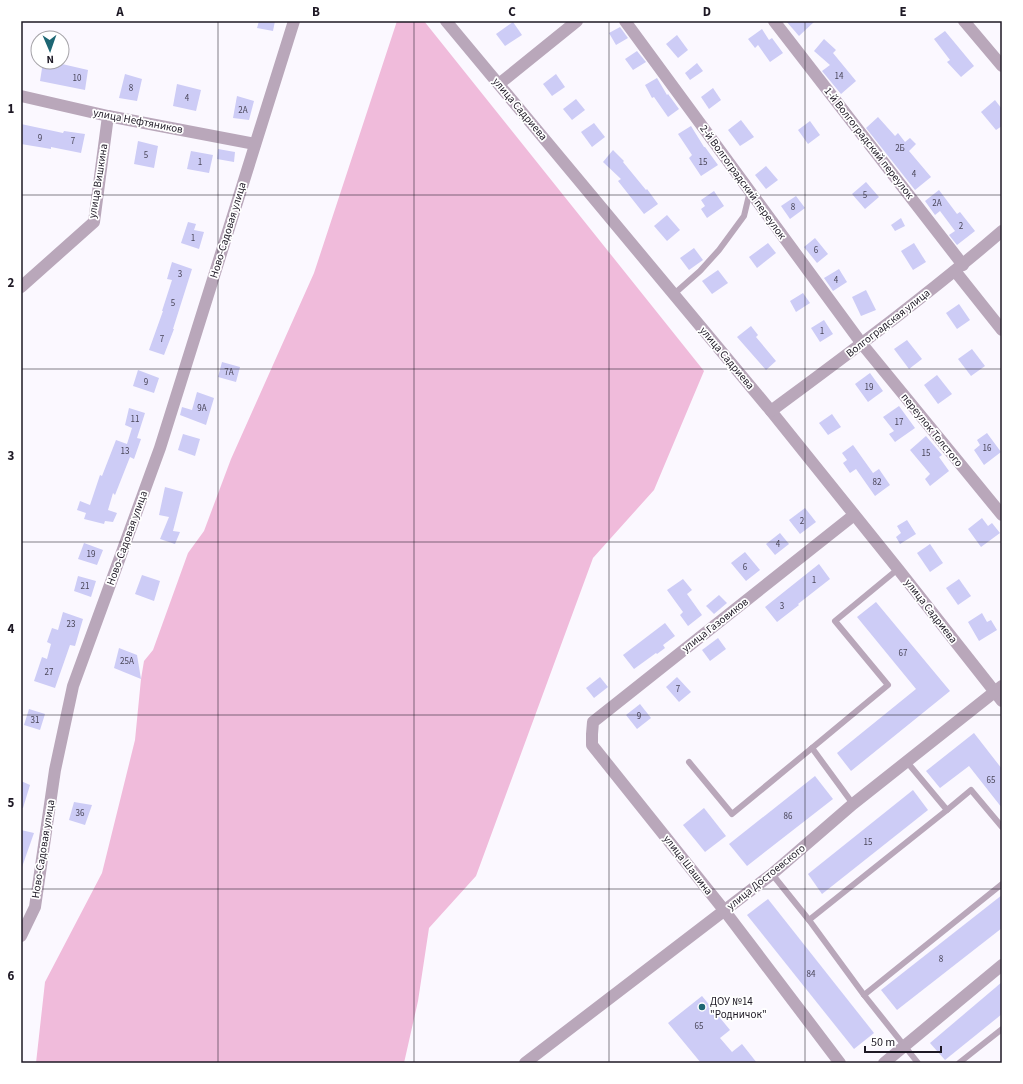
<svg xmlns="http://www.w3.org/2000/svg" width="1023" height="1084" viewBox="0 0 1023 1084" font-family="'Source Sans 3',sans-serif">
<rect width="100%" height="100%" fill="#fbf8ff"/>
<polygon fill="#f0bbdb" points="397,21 424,21 704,371 654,490 593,558 476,876 429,928 418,1001 404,1063 36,1063 45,982 102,873 135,740 141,679 144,661 153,650 188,553 204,531 231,459 314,273"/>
<g fill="#cdccf6">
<polygon points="259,21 275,21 273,31 257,28"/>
<polygon points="786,21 815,21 799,36"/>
<polygon points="513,22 522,35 505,46 496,34"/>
<polygon points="620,27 628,38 616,45 609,33"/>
<polygon points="762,29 769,40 772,38 783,53 770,62 758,45 755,48 748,39"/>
<polygon points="945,31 974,66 961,77 947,62 950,60 934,39"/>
<polygon points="677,35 688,50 678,58 666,44"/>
<polygon points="824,39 836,50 833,53 856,81 841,94 822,71 830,65 814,51"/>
<polygon points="637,51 646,62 633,70 625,59"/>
<polygon points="43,62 62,64 88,70 85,90 40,81"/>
<polygon points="697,63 703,71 690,80 685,73"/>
<polygon points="125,74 142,79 137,101 119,98"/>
<polygon points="556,74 565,87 552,96 543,84"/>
<polygon points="657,78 667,95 668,94 679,109 668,117 654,97 652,98 645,85"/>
<polygon points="177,84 201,90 196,111 173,106"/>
<polygon points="713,88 721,100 709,109 701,97"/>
<polygon points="237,96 254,101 249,120 233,118"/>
<polygon points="576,99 585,110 572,120 563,109"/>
<polygon points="995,100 1002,109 1002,126 996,130 981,112"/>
<polygon points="878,117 895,136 898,133 905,142 910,138 916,144 909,151 931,177 915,190 866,128"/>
<polygon points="741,120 754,137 740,146 728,130"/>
<polygon points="810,121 820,135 808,144 798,130"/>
<polygon points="594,123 605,137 592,147 581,132"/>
<polygon points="21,124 63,133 64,131 85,134 81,153 51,147 51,149 21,144"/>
<polygon points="691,126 704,147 705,147 718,165 701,176 689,158 692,155 678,134"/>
<polygon points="138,141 158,146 154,168 134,164"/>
<polygon points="218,149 235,152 234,162 217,159"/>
<polygon points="613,150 624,161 623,162 646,190 647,189 658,204 644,214 618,181 621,179 603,162"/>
<polygon points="191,151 213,155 209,173 187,169"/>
<polygon points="766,166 778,180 766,189 755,175"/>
<polygon points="866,182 879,197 865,209 852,194"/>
<polygon points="939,190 957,214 960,212 975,231 957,245 949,235 955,231 940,211 935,215 925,201"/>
<polygon points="714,191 724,206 707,218 701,209 705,206 701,200"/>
<polygon points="796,196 805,208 790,219 781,206"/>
<polygon points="667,215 680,230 667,241 654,226"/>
<polygon points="901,218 905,226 895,231 891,225"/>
<polygon points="188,222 196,224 194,230 204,232 199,249 181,243"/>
<polygon points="815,238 828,254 817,263 804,247"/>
<polygon points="768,243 776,253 757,268 749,257"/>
<polygon points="914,243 926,262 913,270 901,251"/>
<polygon points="694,248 703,260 689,270 680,258"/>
<polygon points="172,262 192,269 173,329 174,329 164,355 149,350 163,311 162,311 172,280 167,279"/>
<polygon points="839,269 847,282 833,291 824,278"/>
<polygon points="718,270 728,283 712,294 702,281"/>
<polygon points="866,290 876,310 861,316 852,297"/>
<polygon points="803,293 810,303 796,312 790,301"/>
<polygon points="959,304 970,320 957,329 946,313"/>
<polygon points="824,320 833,334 820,342 811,328"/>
<polygon points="751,326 758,335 756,337 776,361 766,370 737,337"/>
<polygon points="907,340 922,359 909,369 894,349"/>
<polygon points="972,349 985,366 971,376 958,359"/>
<polygon points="222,362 240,367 236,382 218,377"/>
<polygon points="138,370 159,378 154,393 133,386"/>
<polygon points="870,373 883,391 868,402 855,384"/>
<polygon points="937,375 952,394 938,404 924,385"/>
<polygon points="197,392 214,398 206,425 180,415 182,407 192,410"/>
<polygon points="899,406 915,428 895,442 889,434 894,431 883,417"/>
<polygon points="129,408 145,413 137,438 141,439 134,459 130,457 115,495 113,493 108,510 117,513 113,522 105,521 104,524 84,519 86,513 77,510 80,501 90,505 100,475 102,476 116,440 127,444 132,428 125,425"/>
<polygon points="832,414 841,427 828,435 819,423"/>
<polygon points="987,433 1001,452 984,465 974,450 980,445 977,440"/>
<polygon points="183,434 200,439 195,456 178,450"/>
<polygon points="926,436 942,455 939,457 949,471 930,486 925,479 930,474 910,450"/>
<polygon points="853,445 873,473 879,469 890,485 875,496 856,469 850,473 843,463 847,460 842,453"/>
<polygon points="165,487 183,492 173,531 180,532 175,544 160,539 169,517 159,515"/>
<polygon points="805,508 816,522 800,534 789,520"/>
<polygon points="982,518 988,526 992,523 1000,533 981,547 968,529"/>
<polygon points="907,520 916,534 900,544 896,537 901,533 897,526"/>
<polygon points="780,533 789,544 775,555 766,544"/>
<polygon points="84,543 103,550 97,565 78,559"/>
<polygon points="930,544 943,563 930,572 917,553"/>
<polygon points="745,552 760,570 746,581 731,563"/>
<polygon points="819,564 830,579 798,604 799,605 777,622 765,607"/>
<polygon points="142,575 160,581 154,601 135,594"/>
<polygon points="78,576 96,581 91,597 74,591"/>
<polygon points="683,579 692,590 687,594 702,615 688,626 680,615 683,612 667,590"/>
<polygon points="959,579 971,596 958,605 946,588"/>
<polygon points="719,595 727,603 714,614 706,606"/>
<polygon points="876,602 950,691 851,771 837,753 916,689 857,617"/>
<polygon points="63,612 83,619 75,646 70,645 55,688 34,681 42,657 47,659 51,644 47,642 52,628 58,630"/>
<polygon points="982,613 987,622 991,620 997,630 979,641 968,622"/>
<polygon points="665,623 675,636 663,645 665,648 657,654 656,653 634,669 623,655"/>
<polygon points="718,638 726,649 710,661 702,650"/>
<polygon points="119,648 137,655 141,679 114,668"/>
<polygon points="600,677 608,687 594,698 586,688"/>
<polygon points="677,677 691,692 679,702 666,687"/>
<polygon points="640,704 651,718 637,729 626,715"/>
<polygon points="29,709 45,714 40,730 24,725"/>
<polygon points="974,733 1002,769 1002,808 969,766 940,788 926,771"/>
<polygon points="815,776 833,799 747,866 729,844"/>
<polygon points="21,781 30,785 23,808 21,808"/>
<polygon points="913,790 928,810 822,894 808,874"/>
<polygon points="74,802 92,805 85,825 69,820"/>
<polygon points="704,808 726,836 705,852 683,825"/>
<polygon points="21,830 34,833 22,867 21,867"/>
<polygon points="1002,895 1002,928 897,1010 881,990"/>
<polygon points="768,899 874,1033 854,1049 747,915"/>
<polygon points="1002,982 1002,1014 945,1060 930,1043"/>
<polygon points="702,996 730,1030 720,1038 732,1052 742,1044 757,1063 701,1063 668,1023"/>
</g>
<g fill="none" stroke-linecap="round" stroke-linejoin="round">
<g stroke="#b9a7ba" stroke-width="6">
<polyline points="674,294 700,271 719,250 744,216 750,191"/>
<polyline points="689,762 732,814 812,748"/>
<polyline points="907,762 947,810 971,790 1002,827"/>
<polyline points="853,804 812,748 888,685 835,621 898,569"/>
<polyline points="772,874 809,920"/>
<polyline points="864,995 809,920 947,810"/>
<polyline points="918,1063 864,995 1002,884"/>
<polyline points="959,1063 1002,1029"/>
</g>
<g stroke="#b9a7ba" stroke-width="12">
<polyline points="446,21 771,411 898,569 1002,701"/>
<polyline points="625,21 862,344 1002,515"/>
<polyline points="774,21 963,265"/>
<polyline points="964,21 1002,66"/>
<polyline points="499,84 577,21"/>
<polyline points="21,96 108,116 255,144"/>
<polyline points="955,271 1002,330"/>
<polyline points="21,287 94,222 108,116"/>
<path d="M 771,411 C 849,353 928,295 1002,231"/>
<polyline points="21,936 35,907 55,770 73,686 160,448 294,21"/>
<polyline points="525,1063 772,874 853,804 1002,686"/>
<polyline points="840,1063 724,910 592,745 592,734 593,722 854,515"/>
<polyline points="884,1063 1002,965"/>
</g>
</g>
<path fill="none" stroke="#1e1925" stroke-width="1" stroke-opacity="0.55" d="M 218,21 L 218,1063M 414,21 L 414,1063M 609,21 L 609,1063M 805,21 L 805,1063M 21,195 L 1002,195M 21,369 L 1002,369M 21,542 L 1002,542M 21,715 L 1002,715M 21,889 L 1002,889"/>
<circle fill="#1d6673" stroke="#fff" stroke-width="1.5" cx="702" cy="1007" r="4"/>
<g text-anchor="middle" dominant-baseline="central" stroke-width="3.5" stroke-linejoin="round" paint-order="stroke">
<g font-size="9" fill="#4a4659">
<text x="839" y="76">14</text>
<text x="77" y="78">10</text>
<text x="131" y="88">8</text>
<text x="187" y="98">4</text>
<text x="243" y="110">2А</text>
<text x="40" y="138">9</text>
<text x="73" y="141">7</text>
<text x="900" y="148">2Б</text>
<text x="146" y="155">5</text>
<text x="200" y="162">1</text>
<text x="703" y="162">15</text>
<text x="914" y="174">4</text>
<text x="865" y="195">5</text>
<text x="937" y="203">2А</text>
<text x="793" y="207">8</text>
<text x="961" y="226">2</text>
<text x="193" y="238">1</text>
<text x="816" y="250">6</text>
<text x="180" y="274">3</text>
<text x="836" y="280">4</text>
<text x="173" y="303">5</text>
<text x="822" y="331">1</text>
<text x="162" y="339">7</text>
<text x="229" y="372">7А</text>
<text x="146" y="382">9</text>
<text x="869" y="387">19</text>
<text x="202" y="408">9А</text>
<text x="135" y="419">11</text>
<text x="899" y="422">17</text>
<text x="987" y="448">16</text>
<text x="125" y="451">13</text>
<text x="926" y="453">15</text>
<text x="877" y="482">82</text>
<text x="802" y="521">2</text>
<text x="778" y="544">4</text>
<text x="91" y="554">19</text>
<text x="745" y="567">6</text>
<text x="814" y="580">1</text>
<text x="85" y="586">21</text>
<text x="782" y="606">3</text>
<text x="71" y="624">23</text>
<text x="903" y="653">67</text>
<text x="127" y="661">25А</text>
<text x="49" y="672">27</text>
<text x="678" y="689">7</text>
<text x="639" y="716">9</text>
<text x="35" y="720">31</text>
<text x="991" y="780">65</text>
<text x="80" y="813">36</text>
<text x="788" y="816">86</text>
<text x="868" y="842">15</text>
<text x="941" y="959">8</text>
<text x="811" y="974">84</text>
<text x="699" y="1026">65</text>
</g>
<g font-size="11" fill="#1e1925" stroke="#fff">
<text transform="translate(520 109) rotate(50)">улица Садриева</text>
<text transform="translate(138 121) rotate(11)">улица Нефтяников</text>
<text transform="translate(869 143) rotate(52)">1-й Волгоградский переулок</text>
<text transform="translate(98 181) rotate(-81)">улица Вишкина</text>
<text transform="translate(743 182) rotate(54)">2-й Волгоградский переулок</text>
<text transform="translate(228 230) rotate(-73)">Ново-Садовая улица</text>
<text transform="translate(888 323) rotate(-38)">Волгоградская улица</text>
<text transform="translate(727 358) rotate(50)">улица Садриева</text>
<text transform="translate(932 430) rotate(51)">переулок Толстого</text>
<text transform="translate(127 538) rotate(-70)">Ново-Садовая улица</text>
<text transform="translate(931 611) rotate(52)">улица Садриева</text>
<text transform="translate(715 625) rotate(-38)">улица Газовиков</text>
<text transform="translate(43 849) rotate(-81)">Ново-Садовая улица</text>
<text transform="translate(688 865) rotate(52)">улица Шашина</text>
<text transform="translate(766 877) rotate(-39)">улица Достоевского</text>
</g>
<g font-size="11" fill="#1e1925" stroke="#fff" text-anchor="start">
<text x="710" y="1001">ДОУ №14<tspan x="710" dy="13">"Родничок"</tspan></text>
</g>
</g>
<rect width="1023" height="1084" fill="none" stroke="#ffffff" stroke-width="44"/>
<g transform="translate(50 50) rotate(178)"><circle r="19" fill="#ffffff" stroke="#a5a3a8"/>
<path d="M0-3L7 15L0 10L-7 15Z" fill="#1d6673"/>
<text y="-6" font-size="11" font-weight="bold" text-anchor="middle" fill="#1e1925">N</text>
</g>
<path d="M865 1046v6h76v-6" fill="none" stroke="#1e1925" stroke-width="2"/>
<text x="871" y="1046" font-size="12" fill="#1e1925" stroke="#ffffff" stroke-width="3" paint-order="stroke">50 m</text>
<rect x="22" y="22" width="979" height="1040" fill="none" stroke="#1e1925" stroke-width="1.5"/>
<g font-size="13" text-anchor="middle" font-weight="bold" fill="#1e1925">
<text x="120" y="16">A</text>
<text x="316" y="16">B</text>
<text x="512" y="16">C</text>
<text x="707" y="16">D</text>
<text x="903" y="16">E</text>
<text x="11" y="113">1</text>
<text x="11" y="287">2</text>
<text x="11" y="460">3</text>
<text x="11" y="633">4</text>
<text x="11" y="807">5</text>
<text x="11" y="980">6</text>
</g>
</svg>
